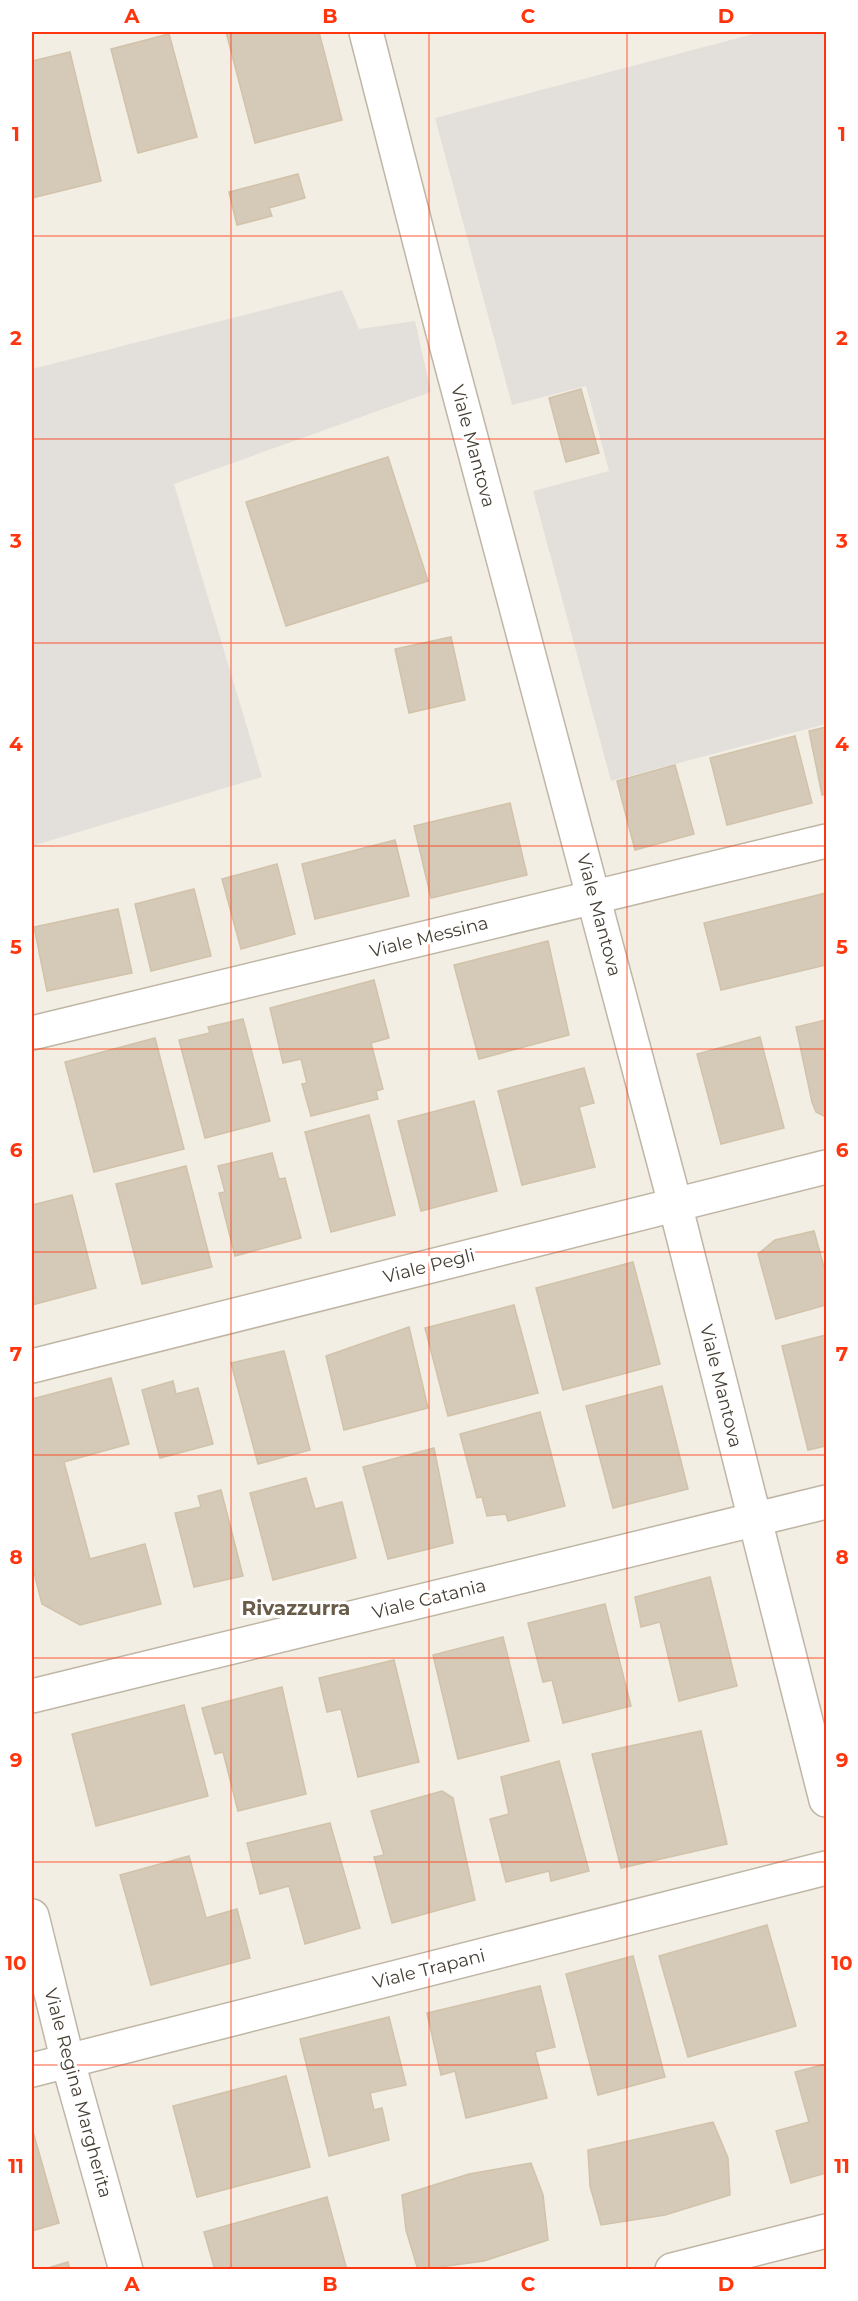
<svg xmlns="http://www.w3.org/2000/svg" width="858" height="2301" viewBox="0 0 858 2301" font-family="Montserrat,sans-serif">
<rect width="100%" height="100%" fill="#f3eee3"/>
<g fill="#e3e0dc">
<polygon points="761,32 826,32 826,724 611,781 533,491 609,471 586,386 512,405 435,118"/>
<polygon points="342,290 359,329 415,321 431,392 174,484 262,777 32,846 32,369"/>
</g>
<g fill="#d5cab7" stroke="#d1c2aa" stroke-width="1.5">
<polygon points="226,32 319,32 342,120 255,143"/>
<polygon points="169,34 197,137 138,153 111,49"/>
<polygon points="70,52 101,181 32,198 32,61"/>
<polygon points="298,174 305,198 269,208 272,216 237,225 229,192"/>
<polygon points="581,389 599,453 566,462 549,398"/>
<polygon points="388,457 428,581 286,626 246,502"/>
<polygon points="451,637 465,700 409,713 395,649"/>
<polygon points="826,727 826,794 822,795 809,731"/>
<polygon points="795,736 812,803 727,825 710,758"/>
<polygon points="675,765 694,834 635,850 617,781"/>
<polygon points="510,803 527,875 431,898 414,826"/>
<polygon points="395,840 409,896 315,919 302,864"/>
<polygon points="277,864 295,934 241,949 222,879"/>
<polygon points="194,889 211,956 151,971 135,904"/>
<polygon points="826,893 826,965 721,990 704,923"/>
<polygon points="118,909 132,973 47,991 34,927"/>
<polygon points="548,941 569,1035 479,1059 454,965"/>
<polygon points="374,980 389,1038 371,1043 383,1089 376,1091 378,1099 311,1116 302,1084 307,1083 301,1059 283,1063 270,1008"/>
<polygon points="243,1019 270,1121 205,1138 179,1040 210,1033 208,1027"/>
<polygon points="826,1020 826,1117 816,1112 812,1102 796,1027"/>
<polygon points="760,1037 784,1128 721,1144 697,1054"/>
<polygon points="155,1038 184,1149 94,1172 65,1062"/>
<polygon points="584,1068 594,1103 579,1107 595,1167 522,1185 498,1091"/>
<polygon points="474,1101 497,1191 421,1211 398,1121"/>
<polygon points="369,1115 395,1215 331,1232 305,1132"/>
<polygon points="272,1153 279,1179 285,1178 301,1238 235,1256 219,1193 225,1192 218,1166"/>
<polygon points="186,1166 212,1267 142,1284 116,1184"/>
<polygon points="72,1195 96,1288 32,1305 32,1205"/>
<polygon points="814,1231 826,1274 826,1305 776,1319 758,1254 775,1240"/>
<polygon points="633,1262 660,1364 563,1390 536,1288"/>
<polygon points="514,1305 538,1393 448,1416 425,1328"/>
<polygon points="409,1327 428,1408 344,1430 326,1356"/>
<polygon points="826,1335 826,1446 808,1450 782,1346"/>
<polygon points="284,1351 310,1450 258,1464 231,1363"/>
<polygon points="111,1378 129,1444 64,1462 90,1559 145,1544 161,1604 80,1625 42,1604 32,1565 32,1399"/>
<polygon points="173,1381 176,1394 198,1388 213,1444 160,1458 142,1390"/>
<polygon points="662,1386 688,1489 613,1508 586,1406"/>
<polygon points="540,1412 565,1506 508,1521 506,1514 487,1516 482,1497 477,1498 460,1434"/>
<polygon points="434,1448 453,1543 388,1559 363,1467"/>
<polygon points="306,1478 315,1509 342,1502 356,1558 273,1580 250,1493"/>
<polygon points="221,1490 243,1576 194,1587 175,1513 201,1507 198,1496"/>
<polygon points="710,1577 737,1686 679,1701 660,1622 641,1627 635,1597"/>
<polygon points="605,1604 631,1706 563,1723 552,1680 543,1682 528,1623"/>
<polygon points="503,1637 529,1741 458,1759 433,1655"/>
<polygon points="394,1660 419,1762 358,1777 341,1709 327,1712 319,1678"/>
<polygon points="282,1687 306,1794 238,1811 223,1752 215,1754 202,1708"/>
<polygon points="184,1705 208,1796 96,1826 72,1734"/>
<polygon points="701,1731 727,1844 621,1868 592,1754"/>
<polygon points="559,1761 589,1871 551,1881 549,1871 506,1882 490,1819 509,1814 501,1777"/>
<polygon points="442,1791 453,1798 475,1900 392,1923 374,1857 384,1855 371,1811"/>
<polygon points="330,1823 360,1928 305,1944 289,1886 260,1894 247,1843"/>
<polygon points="189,1856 206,1918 237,1909 250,1958 151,1985 120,1875"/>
<polygon points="767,1925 796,2026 688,2057 659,1956"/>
<polygon points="633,1956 665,2077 598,2095 566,1974"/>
<polygon points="540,1986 555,2047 535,2052 547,2098 466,2118 455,2071 441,2075 427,2013"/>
<polygon points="389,2017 406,2085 370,2093 374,2110 382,2108 389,2140 329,2156 300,2039"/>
<polygon points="826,2064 826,2173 791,2183 776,2131 809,2122 795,2072"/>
<polygon points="286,2076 310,2167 197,2197 173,2106"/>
<polygon points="713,2122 728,2158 730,2195 665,2215 601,2225 590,2186 588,2150"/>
<polygon points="32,2128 59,2223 32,2231"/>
<polygon points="531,2163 543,2195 548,2240 484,2261 418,2270 406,2230 402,2195 469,2174"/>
<polygon points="327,2197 347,2270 215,2270 204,2232"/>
<polygon points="68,2262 70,2270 41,2270"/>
</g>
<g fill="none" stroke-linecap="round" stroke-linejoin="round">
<g stroke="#bfb6a5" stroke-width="36">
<g id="minor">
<polyline points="366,32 442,329 675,1204 826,1800"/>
<polyline points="32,1033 826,841"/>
<polyline points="32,1366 826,1167"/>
<polyline points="32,1696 826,1502"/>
<polyline points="32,1916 68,2062 126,2270"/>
<polyline points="32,2070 826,1868"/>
<polyline points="672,2270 826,2231"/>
</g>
</g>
<use href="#minor" stroke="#fff" stroke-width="33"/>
</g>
<path fill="none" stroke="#ff350e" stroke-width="1.5" stroke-opacity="0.55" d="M 231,32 L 231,2270M 429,32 L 429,2270M 627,32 L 627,2270M 32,236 L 826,236M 32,439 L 826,439M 32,643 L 826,643M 32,846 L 826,846M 32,1049 L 826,1049M 32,1252 L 826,1252M 32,1455 L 826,1455M 32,1658 L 826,1658M 32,1862 L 826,1862M 32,2065 L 826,2065"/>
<g text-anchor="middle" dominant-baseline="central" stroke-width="6" stroke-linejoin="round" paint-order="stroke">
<g font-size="18" fill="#453e33" stroke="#fff">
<text transform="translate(473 446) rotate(75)">Viale Mantova</text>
<text transform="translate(599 915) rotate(75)">Viale Mantova</text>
<text transform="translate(429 937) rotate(-14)">Viale Messina</text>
<text transform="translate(429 1266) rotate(-14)">Viale Pegli</text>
<text transform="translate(721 1386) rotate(76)">Viale Mantova</text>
<text transform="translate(429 1599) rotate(-14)">Viale Catania</text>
<text transform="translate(429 1969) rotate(-14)">Viale Trapani</text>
<text transform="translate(78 2093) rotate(75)">Viale Regina Margherita</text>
</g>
<g font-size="20" font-weight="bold" fill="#695c49" stroke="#fff">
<text x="296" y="1608">Rivazzurra</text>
</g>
</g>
<rect width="858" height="2301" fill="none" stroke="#ffffff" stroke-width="66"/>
<rect x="33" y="33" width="792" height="2235" fill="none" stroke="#ff350e" stroke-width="2"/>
<g font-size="20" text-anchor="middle" font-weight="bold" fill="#ff350e">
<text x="132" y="23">A</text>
<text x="330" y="23">B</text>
<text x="528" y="23">C</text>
<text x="726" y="23">D</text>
<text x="16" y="141">1</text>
<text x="842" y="141">1</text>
<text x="16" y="345">2</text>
<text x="842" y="345">2</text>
<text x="16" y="548">3</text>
<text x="842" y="548">3</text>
<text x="16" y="751">4</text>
<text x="842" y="751">4</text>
<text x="16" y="954">5</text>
<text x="842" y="954">5</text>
<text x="16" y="1157">6</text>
<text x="842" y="1157">6</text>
<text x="16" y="1361">7</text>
<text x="842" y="1361">7</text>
<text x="16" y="1564">8</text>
<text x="842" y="1564">8</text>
<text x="16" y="1767">9</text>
<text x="842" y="1767">9</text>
<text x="16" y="1970">10</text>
<text x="842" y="1970">10</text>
<text x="16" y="2173">11</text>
<text x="842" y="2173">11</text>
<text x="132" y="2291">A</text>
<text x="330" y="2291">B</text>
<text x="528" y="2291">C</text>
<text x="726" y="2291">D</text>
</g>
</svg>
